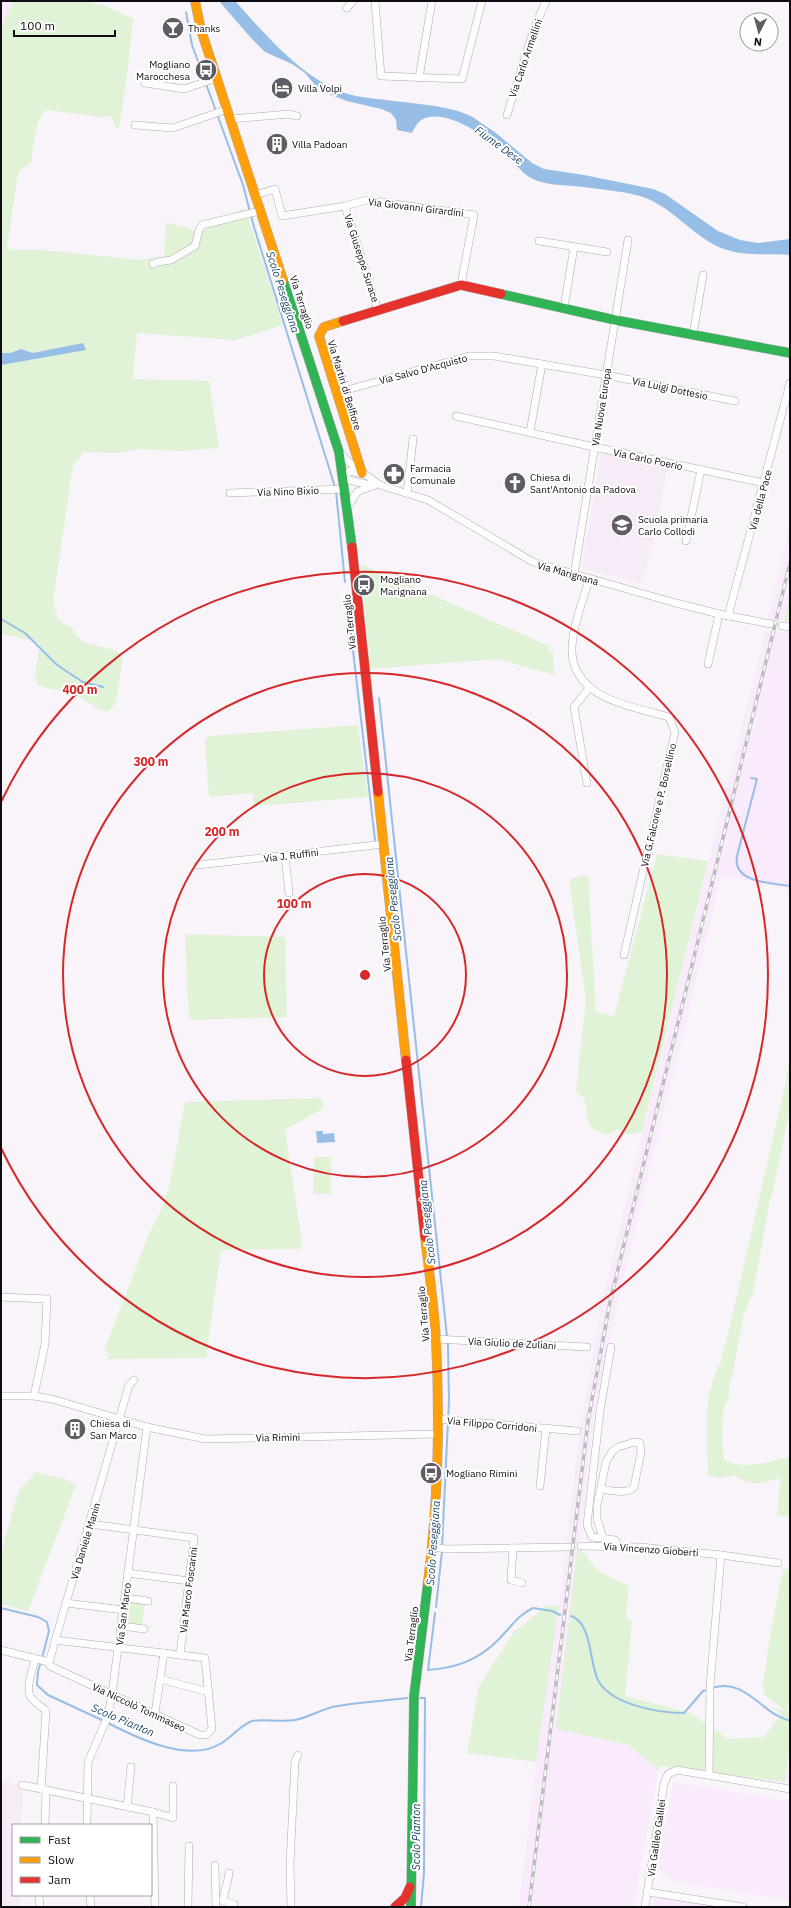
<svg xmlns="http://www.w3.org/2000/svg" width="791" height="1908" viewBox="0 0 791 1908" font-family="'IBM Plex Sans',sans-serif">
  <rect width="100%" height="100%" fill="#f8f4f9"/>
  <g fill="#f9ebfc">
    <polygon points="1,1 13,1 1,30"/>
    <polygon points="790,527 790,595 784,621 767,619"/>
    <polygon points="765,631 790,633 790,890 722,875 623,1279 596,1402 556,1729 629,1745 658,1770 634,1907 519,1907 536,1762 559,1605 581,1422 600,1309"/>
    <polygon points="790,1745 790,1783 785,1782"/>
    <polygon points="673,1782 790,1801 790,1901 672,1881 658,1869"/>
    <polygon points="653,1899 672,1899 725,1907 652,1907"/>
  </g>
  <g fill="#f6ebf7">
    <polygon points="604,452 668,465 655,533 642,584 583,569 582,566 601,454"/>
    <polygon points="1,1779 23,1787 21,1825 13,1825 13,1895 19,1895 20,1907 1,1907"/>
  </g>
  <g fill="#e0f3d6">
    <path d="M13 1H85L106 6 133 19 128 68 119 129 114 126 112 116 102 117 47 110C35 117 33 149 31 163L21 169 18 173 7 247 11 250H42L143 260 154 257H164L166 222 201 232 245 208 283 325 236 340 137 333 133 379 209 381 219 448 182 451 140 449 117 453 84 452 73 465 53 602C56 612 58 624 70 626 74 630 76 636 80 639 91 649 114 644 123 658L116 702 109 711C97 713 92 703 82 698 69 690 52 691 38 685L35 675 40 644C35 640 10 636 1 633V365L83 343 31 353 21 349 10 353H1V30Z"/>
    <polygon points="361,564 549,646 548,650 553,652 554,675 497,659 370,669"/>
    <polygon points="790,595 790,621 784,621"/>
    <polygon points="358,725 368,797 253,806 253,793 209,797 205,741 208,736"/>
    <path d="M657 854 708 861 642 1132 627 1134 617 1129 608 1135C581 1127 590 1121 584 1098L576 1092 586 1000 569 879 588 875 596 1012 614 1016Z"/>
    <polygon points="185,934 285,937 287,1017 189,1020"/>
    <path d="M790 1056V1109L773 1191 770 1200 753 1293 743 1317 733 1373 729 1384V1396L723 1412 722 1443 724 1460C744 1471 769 1461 790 1457L789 1517 777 1515 781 1478C760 1483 753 1488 734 1475L723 1478 708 1476 707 1415 709 1393 718 1366 720 1365 730 1326 786 1081Z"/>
    <polygon points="321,1098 324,1108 285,1130 301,1236 301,1249 221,1250 206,1358 107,1359 110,1352 104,1351 149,1234 162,1208 169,1187 185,1102"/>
    <polygon points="314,1157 331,1157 331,1194 313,1194"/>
    <polygon points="35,1472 68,1480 76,1485 28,1611 1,1604 1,1555 15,1502 20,1489 33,1476"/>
    <polygon points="578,1545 598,1571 629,1586 626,1618 632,1622 625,1696 690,1713 728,1739 764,1737 781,1714 772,1707 786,1712 764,1694 763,1686 769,1641 783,1569 790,1569 790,1696 787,1712 790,1713 790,1745 785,1782 659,1766 658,1770 629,1745 556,1729"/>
    <polygon points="127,1601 145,1603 142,1627 125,1624"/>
    <polygon points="559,1605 536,1762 467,1753 479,1686 514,1632 546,1606"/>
  </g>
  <g fill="#96bee6">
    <path d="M219 1H235C267 36 308 86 356 96 389 102 425 102 458 111L471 116 496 133 532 163 544 169 584 175 653 189 665 194 718 231 740 240 758 243 790 239V255C767 253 744 257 721 248 691 235 672 206 640 196 622 191 592 188 574 186 562 185 549 185 538 181 527 178 520 169 512 161 491 142 469 122 441 117 426 115 418 119 412 133L397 130 396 120 391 113 381 109 347 101 324 92 315 85 305 73 292 64 265 52 251 38Z"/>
    <polygon points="83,343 86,350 1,365 1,353 10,353 21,349 32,353"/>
    <polygon points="316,1131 323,1131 323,1134 334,1133 335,1142 317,1143"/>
  </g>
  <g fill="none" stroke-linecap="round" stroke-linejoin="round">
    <g stroke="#96bee6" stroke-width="2">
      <polyline points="186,12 192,45 205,80"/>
      <polyline points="206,84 243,185 254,227 335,487"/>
      <polyline points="336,491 345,582"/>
      <polyline points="1,619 25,633 56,664 69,673 83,682 103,687"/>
      <polyline points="351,633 375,840"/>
      <polyline points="379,698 448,1346 449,1400 442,1547"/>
      <path d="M751 778 757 779 737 856C732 883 772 883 790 886"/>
      <polyline points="436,1607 442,1551"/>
      <polyline points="1,1608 38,1617 47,1622 49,1631 42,1658"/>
      <path d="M435 1613 428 1670C456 1668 479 1660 499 1639 510 1628 518 1615 533 1608L552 1611 560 1615"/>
      <path d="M571 1616C593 1623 589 1666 599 1682 613 1705 659 1713 684 1713L703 1691 708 1690"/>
      <polyline points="41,1662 38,1671 37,1685 48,1695 104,1721"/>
      <path d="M712 1688C737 1680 752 1698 770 1711 776 1716 783 1718 790 1721"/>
      <polyline points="420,1698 425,1698 424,1873 421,1907"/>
      <path d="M108 1723C137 1738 188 1763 220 1744 232 1737 239 1726 252 1721 259 1719 284 1722 295 1720 310 1717 323 1708 338 1706 361 1702 384 1701 407 1698"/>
    </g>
    <polyline stroke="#d5d1d6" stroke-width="7" stroke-dasharray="7 3.5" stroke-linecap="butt" points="568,1547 581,1546"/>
    <g stroke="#afaab1" stroke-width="8">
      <g id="street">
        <polyline points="375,1 381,76 462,79 482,1"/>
        <polyline points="347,8 353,1"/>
        <polyline points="419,78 432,1"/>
        <polyline points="145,83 184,89 217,78"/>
        <polyline points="507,115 534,29 546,1"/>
        <polyline points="231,119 289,114 297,116"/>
        <polyline points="135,125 173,128 228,109"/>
        <polyline points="255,195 275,189 282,216 345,206 367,200 474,215 461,285"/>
        <polyline points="345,206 378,311"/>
        <polyline points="539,241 607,252"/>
        <polyline points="153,264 157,262 171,260 195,246 199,230 202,225 260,211"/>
        <polyline points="564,308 574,247"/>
        <polyline points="693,335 703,275"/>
        <polyline points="336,393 469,356 494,356 606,375 735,401"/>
        <polyline points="456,416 594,447 764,483"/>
        <polyline points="530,432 542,364"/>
        <polyline points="339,452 351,464 380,485 428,500 533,562 672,602 719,614 771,624"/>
        <polyline points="359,473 350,471 344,476 349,480 374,486"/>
        <polyline points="230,493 345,489"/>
        <polyline points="407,493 413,439"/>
        <polyline points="348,507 357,492 372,486"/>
        <polyline points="686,541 701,470"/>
        <polyline points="574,575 628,240"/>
        <path d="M589 579C583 601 573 625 572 647 570 699 632 706 669 717L675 732 624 955"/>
        <polyline points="728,616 790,383"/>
        <polyline points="782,626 790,627"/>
        <polyline points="708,664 719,614"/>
        <polyline points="587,783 574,707 590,687"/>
        <polyline points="285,856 289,893"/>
        <polyline points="198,865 384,844"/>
        <polyline points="1,1297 47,1299 45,1344 34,1396"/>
        <polyline points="436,1339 587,1347"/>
        <polyline points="611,1347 600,1411 587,1525 592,1537 615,1540 619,1546"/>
        <polyline points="1,1396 34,1396 52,1399 147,1427 205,1439 438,1434"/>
        <polyline points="438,1419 577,1431"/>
        <polyline points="540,1486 546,1428"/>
        <path d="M601 1489C610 1490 626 1495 634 1487L641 1452 640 1443 634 1442 618 1447 612 1452 606 1462 597 1506V1519L603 1538"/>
        <polyline points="90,1524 194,1538 180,1655"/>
        <polyline points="581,1546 640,1547 721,1555 710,1686 709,1775"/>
        <polyline points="432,1547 447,1549 568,1547"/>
        <polyline points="513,1548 511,1580 522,1583"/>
        <polyline points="721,1555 778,1563"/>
        <polyline points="128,1573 189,1581"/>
        <polyline points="125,1598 148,1601"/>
        <polyline points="66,1603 124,1610"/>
        <polyline points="122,1626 144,1629"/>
        <polyline points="1,1650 49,1662 50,1666 200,1735 206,1735 212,1729 205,1658 55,1640"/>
        <path d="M35 1659C33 1669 24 1690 32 1699 36 1704 42 1706 46 1711L41 1789"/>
        <polyline points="49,1662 129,1385 134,1380"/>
        <polyline points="160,1679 209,1692"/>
        <polyline points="155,1713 164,1653"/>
        <polyline points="22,1785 153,1812 155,1907"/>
        <polyline points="127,1807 131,1767"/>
        <polyline points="153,1812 173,1818 173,1786"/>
        <polyline points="45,1825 46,1790"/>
        <polyline points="87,1825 88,1762 108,1716 112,1694 147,1427"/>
        <polyline points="215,1865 216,1907"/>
        <path d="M229 1873C228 1883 224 1891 223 1901L234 1904V1907"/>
        <polyline points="648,1892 743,1907"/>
        <polyline points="39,1895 40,1907"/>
        <polyline points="90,1895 91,1907"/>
        <polyline points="188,1907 189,1846"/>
        <polyline points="291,1907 290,1864 295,1761 298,1755"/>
        <polyline points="645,1907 664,1784 668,1774 677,1770 790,1789"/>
      </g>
    </g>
    <g stroke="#afaab1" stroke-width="10">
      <g id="fast">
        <polyline points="283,280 339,452 352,547"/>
        <polyline points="501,294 615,320 790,353"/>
        <polyline points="411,1907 414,1696 428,1582"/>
      </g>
    </g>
    <g stroke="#afaab1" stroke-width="10">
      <g id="slow">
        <polyline points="195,1 201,30 283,280"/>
        <polyline points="343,321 324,327 319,336 362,473"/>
        <polyline points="378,792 406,1060"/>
        <path d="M425 1237C429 1271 434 1306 436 1340 440 1420 438 1503 428 1582"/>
      </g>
    </g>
    <g stroke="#afaab1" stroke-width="10">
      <g id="jam">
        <polyline points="343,321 461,285 501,294"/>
        <polyline points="352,547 378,792"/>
        <polyline points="406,1060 425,1237"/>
        <polyline points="395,1907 405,1898 410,1887"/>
      </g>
    </g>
    <use href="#street" stroke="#fefdfe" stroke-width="7"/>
    <use href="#fast" stroke="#30b455" stroke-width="9"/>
    <use href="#slow" stroke="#ff9f0a" stroke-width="9"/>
    <use href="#jam" stroke="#e5322d" stroke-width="9"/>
    <g stroke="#bdbcbe" stroke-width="3.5">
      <polyline id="rail" points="529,1907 588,1421 610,1302 790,563"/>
    </g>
    <use href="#rail" stroke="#fff" stroke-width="2" stroke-dasharray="6" stroke-linecap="butt"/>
  </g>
  <g fill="none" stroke="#d62828" stroke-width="2">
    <circle cx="365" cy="975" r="101"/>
    <circle cx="365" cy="975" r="202"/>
    <circle cx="365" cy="975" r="302"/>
    <path d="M1 802A403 403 0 1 1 1 1148"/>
  </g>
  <defs>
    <g id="bar-disc" transform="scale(1.15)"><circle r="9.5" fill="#615c63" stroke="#fff"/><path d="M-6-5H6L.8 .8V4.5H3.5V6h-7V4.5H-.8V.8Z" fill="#fff"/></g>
    <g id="bus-disc" transform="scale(1.15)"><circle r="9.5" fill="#615c63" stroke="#fff"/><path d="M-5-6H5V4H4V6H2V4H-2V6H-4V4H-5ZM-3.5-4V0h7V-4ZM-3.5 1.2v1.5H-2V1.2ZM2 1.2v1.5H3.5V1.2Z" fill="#fff"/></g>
    <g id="hotel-disc" transform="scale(1.15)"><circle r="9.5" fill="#615c63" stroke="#fff"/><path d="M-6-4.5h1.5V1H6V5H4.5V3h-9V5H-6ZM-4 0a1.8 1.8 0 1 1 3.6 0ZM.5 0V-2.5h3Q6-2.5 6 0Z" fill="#fff"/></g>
    <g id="building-disc" transform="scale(1.15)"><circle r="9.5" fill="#615c63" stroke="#fff"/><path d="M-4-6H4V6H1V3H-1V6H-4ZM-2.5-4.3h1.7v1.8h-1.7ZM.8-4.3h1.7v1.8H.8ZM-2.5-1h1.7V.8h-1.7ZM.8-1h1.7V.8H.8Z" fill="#fff"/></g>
    <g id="pharmacy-disc" transform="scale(1.15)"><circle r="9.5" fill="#615c63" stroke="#fff"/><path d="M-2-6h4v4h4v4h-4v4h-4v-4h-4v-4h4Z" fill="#fff"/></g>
    <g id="church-disc" transform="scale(1.15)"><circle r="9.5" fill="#615c63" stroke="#fff"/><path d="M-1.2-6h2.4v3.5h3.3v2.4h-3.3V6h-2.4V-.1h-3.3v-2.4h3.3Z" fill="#fff"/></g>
    <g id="school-disc" transform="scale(1.15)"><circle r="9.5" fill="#615c63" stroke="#fff"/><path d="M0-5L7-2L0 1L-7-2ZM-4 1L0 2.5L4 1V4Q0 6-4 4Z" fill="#fff"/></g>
  </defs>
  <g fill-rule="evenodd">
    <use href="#bar-disc" x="173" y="28"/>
    <use href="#bus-disc" x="206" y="70"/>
    <use href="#hotel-disc" x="282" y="88"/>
    <use href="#building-disc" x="277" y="144"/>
    <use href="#pharmacy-disc" x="394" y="474"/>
    <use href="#church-disc" x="515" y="483"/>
    <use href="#school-disc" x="622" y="525"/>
    <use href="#bus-disc" x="364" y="585"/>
    <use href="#building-disc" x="75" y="1429"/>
    <use href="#bus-disc" x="431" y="1473"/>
  </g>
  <g text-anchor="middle" stroke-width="4" stroke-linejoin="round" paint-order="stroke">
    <g font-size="10" fill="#100a12" stroke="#fff" text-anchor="start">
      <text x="188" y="32">Thanks</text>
      <text x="190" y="68" text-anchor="end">Mogliano<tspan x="190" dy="12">Marocchesa</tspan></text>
      <text x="298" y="92">Villa Volpi</text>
      <text x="292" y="148">Villa Padoan</text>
      <text x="410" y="472">Farmacia<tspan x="410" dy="12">Comunale</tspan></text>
      <text x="530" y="481">Chiesa di<tspan x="530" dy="12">Sant'Antonio da Padova</tspan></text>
      <text x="638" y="523">Scuola primaria<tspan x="638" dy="12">Carlo Collodi</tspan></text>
      <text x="380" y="583">Mogliano<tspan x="380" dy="12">Marignana</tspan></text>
      <text x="90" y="1427">Chiesa di<tspan x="90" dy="12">San Marco</tspan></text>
      <text x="446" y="1477">Mogliano Rimini</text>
    </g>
    <g font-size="10" fill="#100a12" stroke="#fff">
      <text transform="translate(525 58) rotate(-71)" y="4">Via Carlo Armellini</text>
      <text transform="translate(416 207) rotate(7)" y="4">Via Giovanni Girardini</text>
      <text transform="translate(362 258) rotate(72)" y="4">Via Giuseppe Surace</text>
      <text transform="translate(302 302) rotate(72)" y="4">Via Terraglio</text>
      <text transform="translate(423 369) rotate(-15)" y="4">Via Salvo D'Acquisto</text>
      <text transform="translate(345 385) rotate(73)" y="4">Via Martiri di Belfiore</text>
      <text transform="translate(670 388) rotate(12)" y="4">Via Luigi Dottesio</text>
      <text transform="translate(601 407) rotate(-81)" y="4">Via Nuova Europa</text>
      <text transform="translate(648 459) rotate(12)" y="4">Via Carlo Poerio</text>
      <text transform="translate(288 491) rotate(-2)" y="4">Via Nino Bixio</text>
      <text transform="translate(760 500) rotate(-75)" y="4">Via della Pace</text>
      <text transform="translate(568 573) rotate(16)" y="4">Via Marignana</text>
      <text transform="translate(349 622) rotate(-96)" y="4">Via Terraglio</text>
      <text transform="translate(658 805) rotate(-77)" y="4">Via G.Falcone e P. Borsellino</text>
      <text transform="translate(291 855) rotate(-7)" y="4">Via J. Ruffini</text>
      <text transform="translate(384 944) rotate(-96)" y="4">Via Terraglio</text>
      <text transform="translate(423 1314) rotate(-95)" y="4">Via Terraglio</text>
      <text transform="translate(512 1343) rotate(3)" y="4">Via Giulio de Zuliani</text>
      <text transform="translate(492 1424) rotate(5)" y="4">Via Filippo Corridoni</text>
      <text transform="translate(278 1437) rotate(-1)" y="4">Via Rimini</text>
      <text transform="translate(85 1541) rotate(-73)" y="4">Via Daniele Manin</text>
      <text transform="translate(651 1549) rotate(4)" y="4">Via Vincenzo Gioberti</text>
      <text transform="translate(188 1590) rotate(-83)" y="4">Via Marco Foscarini</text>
      <text transform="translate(123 1614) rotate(-83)" y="4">Via San Marco</text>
      <text transform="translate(411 1634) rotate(-83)" y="4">Via Terraglio</text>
      <text transform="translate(139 1707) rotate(25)" y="4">Via Niccolò Tommaseo</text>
      <text transform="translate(656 1838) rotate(-82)" y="4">Via Galileo Galilei</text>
    </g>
    <g font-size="11" font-style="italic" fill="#1b456b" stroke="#fff">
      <text transform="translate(499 145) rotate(36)" y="4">Fiume Dese</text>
      <text transform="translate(283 292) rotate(72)" y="4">Scolo Peseggiana</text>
      <text transform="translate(393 899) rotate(-96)" y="4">Scolo Peseggiana</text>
      <text transform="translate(427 1222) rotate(-96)" y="4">Scolo Peseggiana</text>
      <text transform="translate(433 1543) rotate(-86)" y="4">Scolo Peseggiana</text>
      <text transform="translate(123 1720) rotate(23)" y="4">Scolo Pianton</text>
      <text transform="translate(416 1837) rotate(-90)" y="4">Scolo Pianton</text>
    </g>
  </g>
  <circle cx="365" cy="975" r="6" fill="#d62828" stroke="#fff" stroke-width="2"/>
  <g font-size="12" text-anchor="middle" font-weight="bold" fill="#d62828" stroke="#fff" stroke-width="4" stroke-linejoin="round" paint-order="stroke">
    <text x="80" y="694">400 m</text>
    <text x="151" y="766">300 m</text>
    <text x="222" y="836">200 m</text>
    <text x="294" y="908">100 m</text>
  </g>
  <rect width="791" height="1908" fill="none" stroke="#100a12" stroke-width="4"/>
  <rect x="12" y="1824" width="140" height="72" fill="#ffffff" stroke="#9f9da0"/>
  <rect x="20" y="1837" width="20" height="6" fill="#30b455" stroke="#9f9da0"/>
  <text x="48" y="1844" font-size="12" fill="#100a12">Fast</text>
  <rect x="20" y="1857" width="20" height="6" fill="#ff9f0a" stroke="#9f9da0"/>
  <text x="48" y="1864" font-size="12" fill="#100a12">Slow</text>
  <rect x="20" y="1877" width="20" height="6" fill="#e5322d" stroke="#9f9da0"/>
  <text x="48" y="1884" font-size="12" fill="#100a12">Jam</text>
  <g transform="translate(759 32) rotate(186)"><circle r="19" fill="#ffffff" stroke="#9f9da0"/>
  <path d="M0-3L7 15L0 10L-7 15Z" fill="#615c63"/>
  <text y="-6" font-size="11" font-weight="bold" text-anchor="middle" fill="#100a12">N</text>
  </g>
  <path d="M14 30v6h101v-6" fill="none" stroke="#100a12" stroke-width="2"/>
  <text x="20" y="30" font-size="12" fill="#100a12" stroke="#ffffff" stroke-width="3" paint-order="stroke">100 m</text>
</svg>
